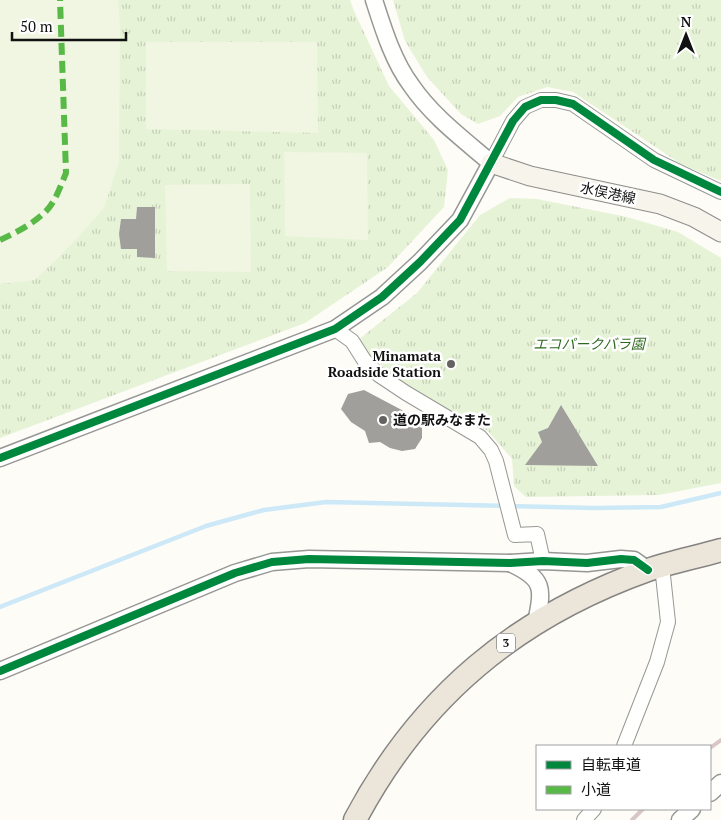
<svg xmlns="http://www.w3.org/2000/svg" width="721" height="820" viewBox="0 0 721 820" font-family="'PT Serif','Noto Sans JP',serif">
  <defs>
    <pattern id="park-tufts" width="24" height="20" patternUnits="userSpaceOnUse" patternTransform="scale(1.25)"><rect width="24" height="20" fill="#e7f3d7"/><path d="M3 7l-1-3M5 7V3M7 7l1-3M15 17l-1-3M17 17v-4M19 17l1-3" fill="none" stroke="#c5cfb8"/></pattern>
  </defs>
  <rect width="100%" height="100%" fill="#fdfcf7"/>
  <g fill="url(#park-tufts)">
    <polygon points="0,0 350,0 354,11 389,86 434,140 448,170 444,207 388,267 305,323 0,438"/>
    <polygon points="393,0 721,0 721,181 681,164 573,92 547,87 518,97 500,116 478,124 461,114 427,77 405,41"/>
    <polygon points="510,198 537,199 627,217 678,232 721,258 721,483 659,495 526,497 514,486 512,459 488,431 452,412 379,367 358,340 417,293 480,215"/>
  </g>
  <g fill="#f0f6e1">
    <polygon points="0,0 118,0 120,26 119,162 104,208 73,243 35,280 0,284"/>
    <polygon points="146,42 317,42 318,133 146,129"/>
    <polygon points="284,152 367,153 368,240 285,236"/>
    <polygon points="250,184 251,272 167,271 165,185"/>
  </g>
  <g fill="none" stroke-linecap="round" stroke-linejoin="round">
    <polyline stroke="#cde8f7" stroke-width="4.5" points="0,607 206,526 264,510 326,502 594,508 661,507 721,493"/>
  </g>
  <g fill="#a19f9c">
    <polygon points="137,207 155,207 155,258 137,257 137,249 121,249 119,234 121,219 136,219"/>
    <polygon points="364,390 415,417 422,428 422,438 415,449 402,451 390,448 380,442 369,443 365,431 351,422 341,409 348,394"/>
    <polygon points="561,405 598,466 525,465 542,442 538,432 548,428"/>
  </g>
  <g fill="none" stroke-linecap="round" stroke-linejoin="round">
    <g stroke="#979795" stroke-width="16">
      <g id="minor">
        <polyline points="491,163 513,121 525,107 541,100 556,100 573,104 654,160 721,192"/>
        <polyline points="335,329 352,341 364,360 379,375 406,393 480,437 491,450 496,461 515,535 537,534 543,561"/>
        <polyline points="624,746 657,662 668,622 662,566"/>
        <polyline points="584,820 594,809"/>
      </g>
    </g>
    <g stroke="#979795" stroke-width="19">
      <g id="tertiary">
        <path d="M0 458 335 329 382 297 420 262 460 220 491 163C463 139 432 116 411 85 393 61 383 28 374 0"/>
        <path d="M510 563C545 579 543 588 536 623"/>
        <polyline points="0,671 235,573 272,562 309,559 510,563 543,561 587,563 621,559 634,560 648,570"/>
        <polyline points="710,793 721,783"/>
        <polyline points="680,820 692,809"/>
      </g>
    </g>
    <g stroke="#8e8d8b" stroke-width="21">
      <polyline id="secondary" points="491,163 530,176 660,204 694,217 721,232"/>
    </g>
    <g stroke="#858482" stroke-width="25">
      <path id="trunk" d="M355 820C420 697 516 617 648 570 672 562 697 557 721 550"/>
    </g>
    <use href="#minor" stroke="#fffffe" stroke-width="14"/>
    <use href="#tertiary" stroke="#fffffe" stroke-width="16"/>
    <use href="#secondary" stroke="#f6f4eb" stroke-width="19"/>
    <use href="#trunk" stroke="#ece5da" stroke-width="22"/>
    <g stroke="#d9c6c7" stroke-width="4">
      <polyline points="710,748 721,740"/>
      <polyline points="632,820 643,809"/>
    </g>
    <path stroke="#58b947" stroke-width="6" stroke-dasharray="12 6" stroke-linecap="butt" d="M0 240C15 233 31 225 43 214 55 204 60 187 66 173L60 0"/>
    <g stroke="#fff" stroke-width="11">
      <g id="cycleway">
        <polyline points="0,458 335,329 382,297 420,262 460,220 513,121 525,107 541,100 556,100 573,104 654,160 721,192"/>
        <polyline points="0,671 235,573 272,562 309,559 510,563 543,561 587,563 621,559 634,560 648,570"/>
      </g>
    </g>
    <use href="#cycleway" stroke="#00873e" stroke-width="8"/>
  </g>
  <g fill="#646362" stroke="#fff" stroke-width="2">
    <circle cx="451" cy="364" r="5"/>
    <circle cx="383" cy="420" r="5"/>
  </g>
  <g text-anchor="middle" stroke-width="5" stroke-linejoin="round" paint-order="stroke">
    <rect fill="#fff" stroke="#585858" stroke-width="1" x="497" y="633.5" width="18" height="19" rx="4"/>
    <g font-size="12" font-weight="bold" fill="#111">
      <text x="506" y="647">3</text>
    </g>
    <g font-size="14" fill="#111" stroke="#fff">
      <text transform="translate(608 193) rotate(12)" y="5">水俣港線</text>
    </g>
    <g font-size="14" font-style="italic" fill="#2f6b1f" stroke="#fff">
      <text x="589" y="349">エコパークバラ園</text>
    </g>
    <g font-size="14" font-weight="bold" fill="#111" stroke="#fff" text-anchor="end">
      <text x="441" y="361">Minamata<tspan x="441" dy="16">Roadside Station</tspan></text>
      <text x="393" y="425" text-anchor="start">道の駅みなまた</text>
    </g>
  </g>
  <rect x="536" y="745" width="175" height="65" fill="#ffffff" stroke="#a0a0a0"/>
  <rect x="546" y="761" width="25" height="8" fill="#00873e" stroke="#a0a0a0"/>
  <text x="581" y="770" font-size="15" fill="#111111">自転車道</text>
  <rect x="546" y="786" width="25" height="8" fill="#58b947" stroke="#a0a0a0"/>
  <text x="581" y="795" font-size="15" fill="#111111">小道</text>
  <g transform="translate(686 35)" stroke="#ffffff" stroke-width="4" paint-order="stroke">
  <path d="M0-4L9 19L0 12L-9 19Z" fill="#111111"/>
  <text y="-8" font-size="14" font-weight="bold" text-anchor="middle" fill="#111111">N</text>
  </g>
  <path d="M12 32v8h114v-8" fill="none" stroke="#111111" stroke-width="2.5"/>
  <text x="20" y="32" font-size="15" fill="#111111" stroke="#ffffff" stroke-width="4" paint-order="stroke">50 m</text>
</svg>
